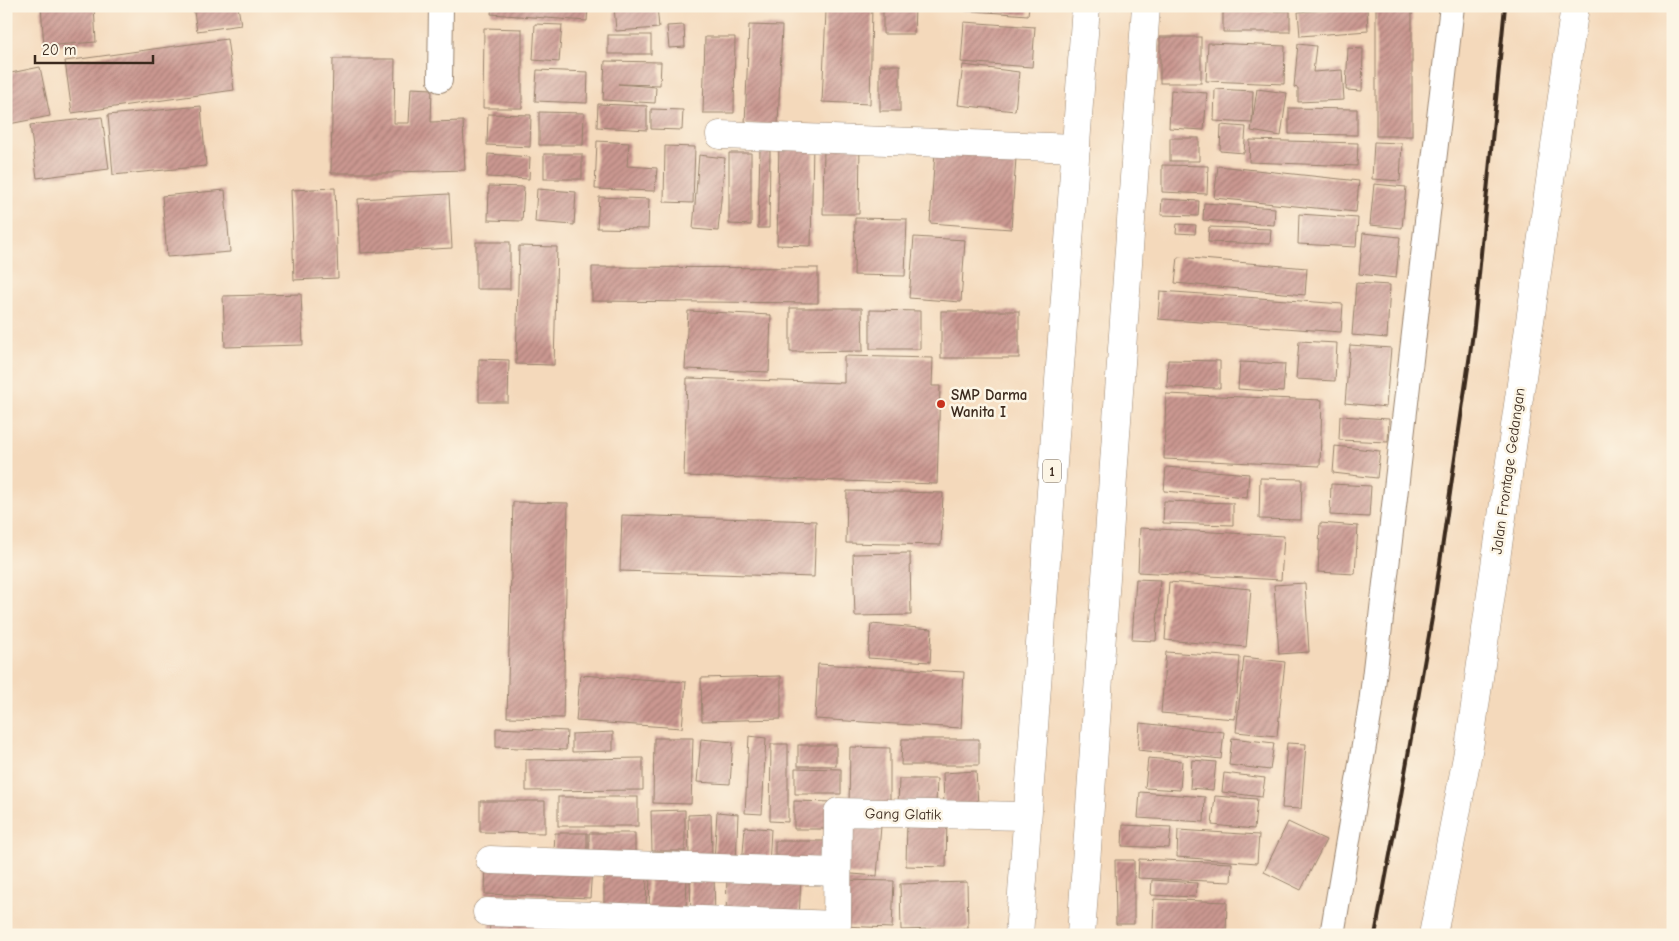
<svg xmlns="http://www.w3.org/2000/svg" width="1679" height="941" viewBox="0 0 1679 941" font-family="'Comic Neue',sans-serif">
  <defs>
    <pattern id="building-hatch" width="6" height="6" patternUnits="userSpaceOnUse" patternTransform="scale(1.25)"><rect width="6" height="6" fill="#cb9891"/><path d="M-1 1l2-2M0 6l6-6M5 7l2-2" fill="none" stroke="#a67c76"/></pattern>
  </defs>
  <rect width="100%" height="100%" fill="#fcf5e5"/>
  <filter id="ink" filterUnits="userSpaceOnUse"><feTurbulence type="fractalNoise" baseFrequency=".02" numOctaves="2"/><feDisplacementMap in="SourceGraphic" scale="10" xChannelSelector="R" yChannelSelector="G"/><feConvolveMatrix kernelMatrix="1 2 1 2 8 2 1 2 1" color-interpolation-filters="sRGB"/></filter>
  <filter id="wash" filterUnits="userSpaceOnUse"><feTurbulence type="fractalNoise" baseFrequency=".0096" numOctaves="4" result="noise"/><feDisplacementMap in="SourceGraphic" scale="20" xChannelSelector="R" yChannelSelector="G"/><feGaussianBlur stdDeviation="1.12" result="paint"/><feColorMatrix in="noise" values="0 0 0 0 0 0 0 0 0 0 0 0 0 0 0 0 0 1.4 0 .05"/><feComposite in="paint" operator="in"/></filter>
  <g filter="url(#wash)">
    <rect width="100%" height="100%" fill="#f4d9bb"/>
    <g id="blocks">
      <g fill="url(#building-hatch)">
        <polygon points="41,6 94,6 96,42 44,46"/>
        <polygon points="193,6 238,6 241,25 197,31"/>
        <polygon points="492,6 588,6 587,21 491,14"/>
        <polygon points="614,6 657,6 659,28 616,31"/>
        <polygon points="846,6 872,6 870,104 822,102 826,11 846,12"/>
        <polygon points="960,6 1029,6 1028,15 959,10"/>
        <rect x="1376" y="6" width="36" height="130"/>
        <polygon points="883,7 915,7 914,34 883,34"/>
        <polygon points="1367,7 1368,31 1300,36 1298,12"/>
        <polygon points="1290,11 1290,32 1223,32 1223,12"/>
        <polygon points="964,22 1035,27 1032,67 961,62"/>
        <polygon points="535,24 562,25 559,62 533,60"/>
        <polygon points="684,25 685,47 669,48 667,26"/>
        <polygon points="749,25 782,26 778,125 745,124"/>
        <polygon points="484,28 522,29 522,108 483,108"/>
        <rect x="608" y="35" width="43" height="19"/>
        <polygon points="705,37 735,37 734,113 703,113"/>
        <rect x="1160" y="37" width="41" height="46"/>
        <polygon points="227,39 234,90 72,113 65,61"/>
        <polygon points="1208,43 1285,46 1284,84 1206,81"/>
        <polygon points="1298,44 1316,46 1313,72 1342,70 1344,100 1298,102 1298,88 1294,87"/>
        <polygon points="1348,48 1363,49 1362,91 1346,90"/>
        <polygon points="333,59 395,59 394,123 409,123 411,88 432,89 431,122 463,121 465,170 393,172 393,173 331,173"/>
        <polygon points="605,61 661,62 660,85 618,84 656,87 655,103 603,100"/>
        <rect x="880" y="65" width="20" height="46"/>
        <polygon points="963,65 1019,72 1015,111 958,105"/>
        <polygon points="40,67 50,116 9,124 6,111 6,74"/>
        <polygon points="537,70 588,72 587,103 535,101"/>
        <polygon points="1215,89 1253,91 1252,123 1214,121"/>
        <polygon points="1257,89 1287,93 1281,136 1251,131"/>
        <polygon points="1171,90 1207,93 1204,130 1169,128"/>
        <polygon points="598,104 647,106 647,130 597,127"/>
        <polygon points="201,106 206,166 113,175 108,115"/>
        <polygon points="1289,108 1357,109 1357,135 1289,134"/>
        <polygon points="651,109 683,110 682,130 651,129"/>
        <polygon points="539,112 584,113 583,145 539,145"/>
        <polygon points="488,114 531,115 530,147 487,145"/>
        <polygon points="102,117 109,169 37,178 30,125"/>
        <polygon points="1221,125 1246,127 1244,153 1220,151"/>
        <rect x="1170" y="138" width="29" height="23"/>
        <polygon points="1250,140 1358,143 1357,166 1249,162"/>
        <polygon points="597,141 629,143 627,166 657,168 655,191 595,189"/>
        <polygon points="779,142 813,143 811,246 777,245"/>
        <polygon points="1374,142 1402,143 1400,181 1372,179"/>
        <polygon points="824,144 860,144 859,214 823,214"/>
        <polygon points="665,146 695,147 693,203 664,202"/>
        <polygon points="760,150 770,151 769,228 758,228"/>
        <polygon points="935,152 1016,158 1011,229 930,223"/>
        <polygon points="729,153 751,153 751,225 729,224"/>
        <polygon points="488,154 530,157 529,179 487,177"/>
        <rect x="544" y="154" width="38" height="25"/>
        <polygon points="699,155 725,158 718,231 693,229"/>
        <polygon points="1162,165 1208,166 1207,194 1162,192"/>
        <polygon points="1218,166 1359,181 1356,212 1214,198"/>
        <polygon points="1374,184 1406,187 1402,228 1370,225"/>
        <polygon points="489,186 524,187 522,221 488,220"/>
        <polygon points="335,188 338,278 294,280 291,190"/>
        <polygon points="537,189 576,192 574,225 535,222"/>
        <polygon points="225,190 230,252 167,257 162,196"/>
        <polygon points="449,194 452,248 361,253 358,199"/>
        <polygon points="599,197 649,199 648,229 597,228"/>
        <polygon points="1162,199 1199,201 1198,216 1161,215"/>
        <polygon points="1204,203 1275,208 1274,225 1203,220"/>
        <polygon points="1299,214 1358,218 1356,247 1298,244"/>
        <polygon points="855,218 907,219 905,276 854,275"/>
        <polygon points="1177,224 1196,225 1195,234 1176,233"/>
        <polygon points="1209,227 1271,229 1270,244 1208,242"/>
        <polygon points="1363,233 1400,237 1396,278 1359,274"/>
        <polygon points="914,237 965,240 961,302 909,298"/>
        <rect x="476" y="242" width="34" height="47"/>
        <polygon points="519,246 557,247 554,365 516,364"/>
        <polygon points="1178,257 1307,268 1305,295 1175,283"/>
        <polygon points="592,267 818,268 818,303 592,301"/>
        <polygon points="1356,283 1390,285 1387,338 1352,335"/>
        <polygon points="1160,291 1343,304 1341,332 1158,319"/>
        <polygon points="301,294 303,345 225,347 223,296"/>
        <polygon points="790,308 862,308 863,351 790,352"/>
        <polygon points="870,310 920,311 920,349 870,349"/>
        <polygon points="688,311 771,315 769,372 685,369"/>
        <rect x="941" y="311" width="78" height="47"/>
        <polygon points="1299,341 1337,343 1335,381 1296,379"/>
        <polygon points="1350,345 1391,348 1386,407 1345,403"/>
        <polygon points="844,356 933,358 932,386 940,386 937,484 684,476 687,378 844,383"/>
        <polygon points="479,359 509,360 508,402 479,402"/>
        <polygon points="1168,360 1220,361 1220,388 1167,387"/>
        <polygon points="1240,362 1285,364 1283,392 1238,389"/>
        <polygon points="1166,394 1322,400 1320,466 1164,459"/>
        <polygon points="1340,416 1389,419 1388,442 1339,440"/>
        <polygon points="1335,446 1380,451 1377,478 1333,473"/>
        <polygon points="1166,467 1249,474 1247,498 1164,491"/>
        <polygon points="1260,478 1302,479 1301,520 1259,519"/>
        <polygon points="1331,484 1371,486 1369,517 1330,515"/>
        <polygon points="847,491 943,493 941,545 846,543"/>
        <polygon points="1164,501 1233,503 1233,525 1163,523"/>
        <polygon points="513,502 568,503 563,718 507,717"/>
        <polygon points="622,515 816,521 814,577 620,571"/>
        <polygon points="1320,523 1358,526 1355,574 1318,572"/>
        <polygon points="1140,528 1284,536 1281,580 1138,572"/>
        <polygon points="910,553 911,615 855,616 853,554"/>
        <polygon points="1136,579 1160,580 1156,641 1132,640"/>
        <polygon points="1169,582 1251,589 1246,647 1165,640"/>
        <polygon points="1305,583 1309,652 1279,654 1274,585"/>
        <polygon points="871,624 932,629 930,662 868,658"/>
        <polygon points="1166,652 1240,657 1235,719 1161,713"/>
        <polygon points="1244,657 1285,662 1277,736 1236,732"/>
        <polygon points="818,664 964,672 961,728 815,719"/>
        <polygon points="580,675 686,682 682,728 576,721"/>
        <polygon points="781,676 781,719 702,721 701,678"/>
        <polygon points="1140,723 1224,732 1221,759 1138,750"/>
        <polygon points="496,728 567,731 566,750 496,747"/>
        <polygon points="613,732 613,751 572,752 572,734"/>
        <polygon points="749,736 766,738 762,814 745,813"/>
        <polygon points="654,738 693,738 691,804 653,803"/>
        <polygon points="1232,738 1274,743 1270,770 1229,765"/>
        <polygon points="701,739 733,742 730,784 697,782"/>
        <polygon points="902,739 979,739 979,765 901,765"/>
        <polygon points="1287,743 1306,744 1301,809 1282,808"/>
        <polygon points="771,744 788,744 788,822 770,821"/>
        <rect x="798" y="745" width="38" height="21"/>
        <polygon points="850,747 890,748 890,809 849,808"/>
        <polygon points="643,758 643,790 526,791 526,760"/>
        <polygon points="1148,758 1182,761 1180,790 1145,788"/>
        <polygon points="1192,760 1216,762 1213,790 1190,788"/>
        <polygon points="795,768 841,769 841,794 795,794"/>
        <polygon points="976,771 978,805 944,807 943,773"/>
        <polygon points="1224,773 1265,778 1262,797 1222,792"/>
        <polygon points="899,779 937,779 936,805 898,805"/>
        <polygon points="1140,792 1205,797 1204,822 1138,818"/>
        <polygon points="1215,796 1257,799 1254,829 1212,825"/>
        <rect x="558" y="797" width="80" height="29"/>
        <polygon points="480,801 545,801 545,833 480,832"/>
        <polygon points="794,801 833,802 833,829 794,829"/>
        <polygon points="685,810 685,851 652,851 651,811"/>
        <polygon points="717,812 738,814 736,863 714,862"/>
        <polygon points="711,814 712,855 689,855 688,815"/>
        <polygon points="907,820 947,820 946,867 906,866"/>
        <polygon points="1288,822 1326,840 1301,890 1264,872"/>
        <polygon points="844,824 881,826 877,876 840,873"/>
        <polygon points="1123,825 1171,827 1169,848 1122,846"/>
        <polygon points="745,827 771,829 769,867 742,866"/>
        <polygon points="1178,830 1259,835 1257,863 1177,857"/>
        <polygon points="555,833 587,833 587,853 554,852"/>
        <polygon points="589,833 635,833 635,859 589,860"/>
        <rect x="775" y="841" width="58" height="25"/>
        <polygon points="1139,859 1232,863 1231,882 1138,878"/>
        <polygon points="1115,860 1134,860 1134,924 1116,924"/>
        <polygon points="486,862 592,867 590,898 485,894"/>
        <polygon points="650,872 687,873 686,911 649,911"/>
        <polygon points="604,874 647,874 646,910 604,909"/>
        <polygon points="727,874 801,875 799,921 726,920"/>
        <polygon points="690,876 714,876 715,919 691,919"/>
        <polygon points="842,880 894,881 892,928 841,926"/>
        <polygon points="1152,880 1197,883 1195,897 1151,895"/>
        <polygon points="967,882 968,928 901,930 900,884"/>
        <polygon points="1154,899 1227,902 1226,934 1153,931"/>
        <polygon points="491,913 671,923 670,935 489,935"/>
      </g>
    </g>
  </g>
  <g filter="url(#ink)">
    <use href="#blocks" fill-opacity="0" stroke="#98826c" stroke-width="1"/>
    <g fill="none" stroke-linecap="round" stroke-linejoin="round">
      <g stroke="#98826c" stroke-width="26">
        <g id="lane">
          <polyline points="440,80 441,6"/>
          <polyline points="1332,935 1371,704 1452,6"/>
        </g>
      </g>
      <g stroke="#98826c" stroke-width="29">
        <g id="street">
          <polyline points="720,135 1076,148"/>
          <polyline points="490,860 837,872"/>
          <polyline points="487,912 837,925 838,812 1027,816"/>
        </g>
      </g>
      <g stroke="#98826c" stroke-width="29">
        <polyline id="secondary" points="1433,935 1470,741 1575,6"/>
      </g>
      <g stroke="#98826c" stroke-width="29">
        <g id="highway">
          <polyline points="1019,935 1086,6"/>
          <polyline points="1081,935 1146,6"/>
        </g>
      </g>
      <use href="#lane" stroke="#fff" stroke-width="24"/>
      <use href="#street" stroke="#fff" stroke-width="28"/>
      <use href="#secondary" stroke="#fff" stroke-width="28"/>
      <use href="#highway" stroke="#fff" stroke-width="28"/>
      <polyline stroke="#3b2a1e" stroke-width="4" points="1375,935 1400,801 1432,618 1474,326 1505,6"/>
    </g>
  </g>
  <circle fill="#c8321e" stroke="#fcf5e5" stroke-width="2" cx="941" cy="404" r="5"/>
  <g text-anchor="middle" stroke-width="5" stroke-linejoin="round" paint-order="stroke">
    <rect fill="#fcf5e5" stroke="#75675a" stroke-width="1" x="1043" y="459.5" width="18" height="23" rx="4"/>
    <g font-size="14" font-weight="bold" fill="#3b2a1e">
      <text x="1052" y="476">1</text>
    </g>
    <g font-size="15" font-weight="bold" fill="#3b2a1e" stroke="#fcf5e5" text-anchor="start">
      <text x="951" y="400">SMP Darma<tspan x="951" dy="17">Wanita I</tspan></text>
    </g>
    <g font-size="15" fill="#3b2a1e" stroke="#fcf5e5">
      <text transform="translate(1508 471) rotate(-82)" y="5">Jalan Frontage Gedangan</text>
      <text transform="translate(903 814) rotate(1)" y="5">Gang Glatik</text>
    </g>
  </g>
  <rect width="1679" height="941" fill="none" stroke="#fcf5e5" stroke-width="25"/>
  <path d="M35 55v8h118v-8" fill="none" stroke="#3b2a1e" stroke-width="2.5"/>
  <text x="42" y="55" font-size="15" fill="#3b2a1e" stroke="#fcf5e5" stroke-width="4" paint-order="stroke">20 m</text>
</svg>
